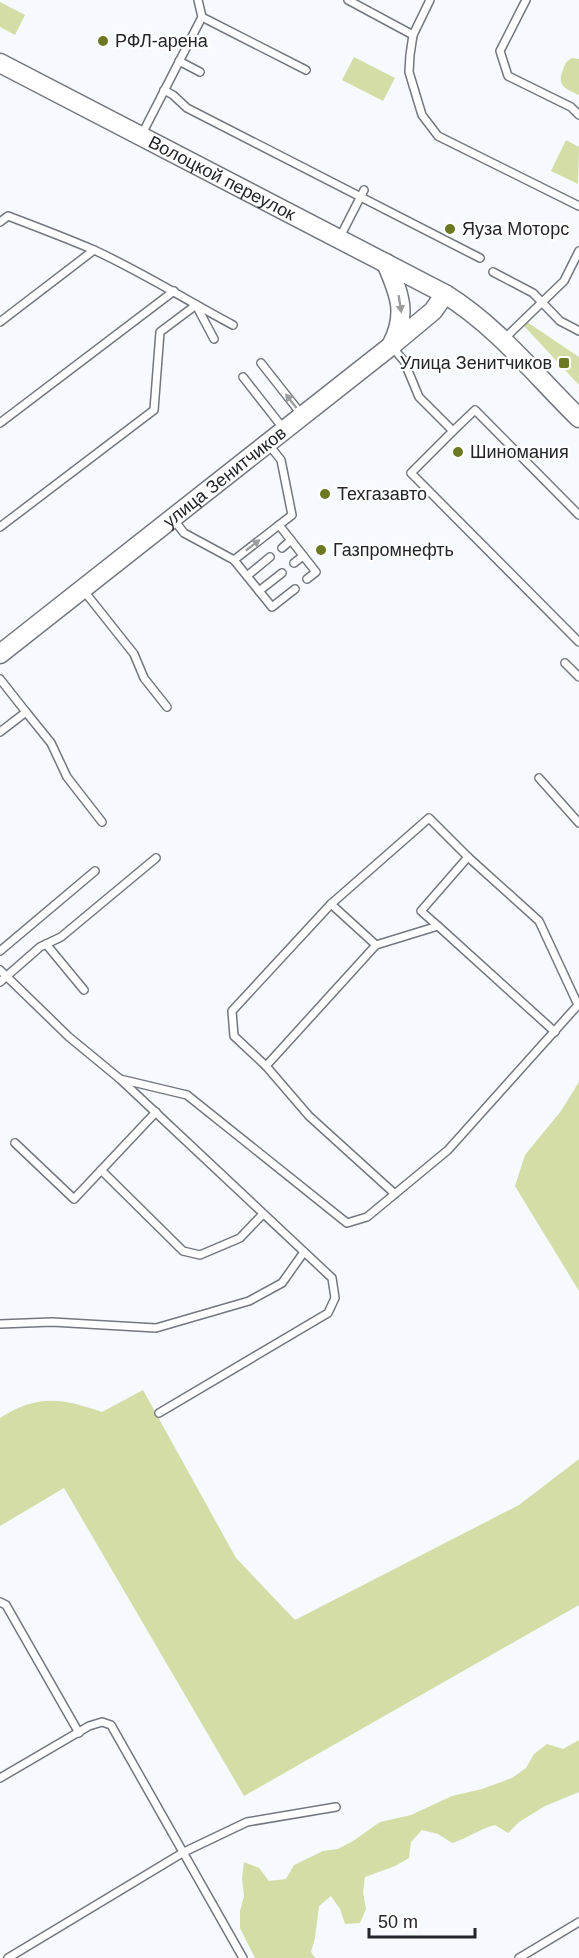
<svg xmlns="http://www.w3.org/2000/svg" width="579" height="1958" viewBox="0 0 579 1958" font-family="Helvetica,sans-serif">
  <rect width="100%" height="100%" fill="#f6f9fe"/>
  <g fill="#d3dda5">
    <polygon points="0,2 25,15 15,35 0,27"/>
    <polygon points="354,57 395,78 383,101 342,80"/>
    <path d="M572 58 579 59V95C566 89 556 86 563 70 565 64 566 61 572 58Z"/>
    <polygon points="566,140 579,147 578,184 551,171"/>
    <polygon points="527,322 579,357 579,385 524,326"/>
    <polygon points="579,1082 579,1291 515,1186 525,1155 561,1111"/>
    <path d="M143 1390 236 1558 295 1620 519 1505 579 1459V1605L244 1796 64 1488 0 1526V1418C37 1394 62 1398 102 1412Z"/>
    <path d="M579 1740V1792L545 1806 519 1822 508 1833 495 1825C479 1829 468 1838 452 1843L438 1834 422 1830 411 1842 409 1858 395 1866 365 1877 363 1893 366 1909 360 1923 345 1924 340 1909 331 1896 319 1906 315 1938 311 1952 315 1958H255L240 1928V1911L244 1896 242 1878 244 1862 259 1868 269 1881 286 1879 294 1865 323 1851 338 1849 353 1841 380 1822 411 1815 452 1796 482 1789 512 1778 526 1768 534 1754 547 1744 563 1749Z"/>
  </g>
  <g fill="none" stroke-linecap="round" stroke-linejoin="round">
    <g stroke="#73777e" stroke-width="10">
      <g id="lane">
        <polyline points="348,0 413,35"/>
        <polyline points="430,0 413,35 410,55 409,72 422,115 438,136 579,206"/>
        <polyline points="526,0 500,51 508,76 571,107 579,115"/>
        <polyline points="202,17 306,70"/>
        <polyline points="179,61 200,72"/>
        <polyline points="164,90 173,95 187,108 480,258"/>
        <polyline points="141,136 202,17 198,0"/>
        <path d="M0 222 8 216C37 227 66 238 94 250 142 272 186 300 233 325"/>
        <polyline points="340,237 364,190"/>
        <polyline points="493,272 533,293 560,321 579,331"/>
        <polyline points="196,305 214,339"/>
        <polyline points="0,322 94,250"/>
        <polyline points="503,340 564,281 579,251"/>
        <polyline points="393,348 404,361 419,397 453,431 411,473 579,642"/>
        <polyline points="261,363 302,415"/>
        <polyline points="243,377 283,428"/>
        <polyline points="0,423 174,291"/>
        <polyline points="453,431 475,410 579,515"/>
        <polyline points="174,520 184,533 234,560 292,515 281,460 269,445"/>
        <polyline points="279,525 316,572 307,579"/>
        <polyline points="0,527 154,410 160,332 196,305"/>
        <polyline points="282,548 291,540"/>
        <polyline points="234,560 272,607 295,589"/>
        <polyline points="294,563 303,556"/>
        <polyline points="247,576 270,557"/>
        <polyline points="84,591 134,654 144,678 167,707"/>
        <polyline points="259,591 282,573"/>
        <polyline points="565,663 579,677"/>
        <polyline points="0,679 26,712 0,732"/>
        <polyline points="26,712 51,743 67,777 102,822"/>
        <polyline points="539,778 579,823"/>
        <polyline points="331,904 376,945"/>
        <polyline points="438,926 421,911 468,857"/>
        <polyline points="46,944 84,990"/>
        <polyline points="0,951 95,871"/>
        <polyline points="0,970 69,1037 120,1079 332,1278 335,1298 328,1313 159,1413"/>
        <polyline points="0,982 40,947 61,937 156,858"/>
        <polyline points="120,1079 187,1095 347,1223 367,1217 448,1150 578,1005 539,921 468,857 429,818 331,904 232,1011 234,1036 266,1066"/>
        <polyline points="15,1143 74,1199 156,1112"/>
        <polyline points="101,1170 183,1251 200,1255 240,1238 263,1214"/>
        <polyline points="395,1194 309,1116 266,1066 376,945 438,926 555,1032"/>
        <polyline points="0,1324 52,1322 156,1328 249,1301 282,1283 304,1252"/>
        <polyline points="0,1602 6,1605 79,1733"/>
        <polyline points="0,1778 89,1726 102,1722 111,1725 243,1958"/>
        <polyline points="8,1958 184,1852 247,1822 336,1807"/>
        <polyline points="519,1958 579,1922"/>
      </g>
    </g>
    <g stroke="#73777e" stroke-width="21">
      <g id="secondary">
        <path id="s1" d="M0 63 445 294C498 327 535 375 579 418"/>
        <path d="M386 263C399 293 408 313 392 344"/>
        <path id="s2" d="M0 654 391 346 433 311 445 294"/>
      </g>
    </g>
    <use href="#lane" stroke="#fff" stroke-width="7"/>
    <use href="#secondary" stroke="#fff" stroke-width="18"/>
  </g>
  <defs><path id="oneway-solid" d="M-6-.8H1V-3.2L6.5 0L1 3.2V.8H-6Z" transform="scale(1.5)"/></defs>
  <g fill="#9c9d9e">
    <use href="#oneway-solid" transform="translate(400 304) rotate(81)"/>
    <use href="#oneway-solid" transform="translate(291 401) rotate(-128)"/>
    <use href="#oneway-solid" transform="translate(253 545) rotate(-38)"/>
  </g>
  <g fill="#6d7823" stroke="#fff" stroke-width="2">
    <circle cx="103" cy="41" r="6"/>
    <circle cx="450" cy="229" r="6"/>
    <rect x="558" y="357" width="12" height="12" rx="3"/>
    <circle cx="458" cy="452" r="6"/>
    <circle cx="325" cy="494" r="6"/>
    <circle cx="321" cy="550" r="6"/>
  </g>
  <g text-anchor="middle" stroke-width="4.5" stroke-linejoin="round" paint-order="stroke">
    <g font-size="18" fill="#232528" stroke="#fff" text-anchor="start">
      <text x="115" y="47">РФЛ-арена</text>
      <text x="462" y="235">Яуза Моторс</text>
      <text x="552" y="369" text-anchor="end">Улица Зенитчиков</text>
      <text x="470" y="458">Шиномания</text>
      <text x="337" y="500">Техгазавто</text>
      <text x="333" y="556">Газпромнефть</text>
    </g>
    <g font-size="18" fill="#232528" stroke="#fff">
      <text dy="6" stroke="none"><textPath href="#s1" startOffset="250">Волоцкой переулок</textPath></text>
      <text dy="6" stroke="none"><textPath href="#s2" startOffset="286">улица Зенитчиков</textPath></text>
    </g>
  </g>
  <path d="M369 1928v9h106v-9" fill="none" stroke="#232528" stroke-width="3"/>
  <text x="378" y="1928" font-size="18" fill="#232528" stroke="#ffffff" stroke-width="4.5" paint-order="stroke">50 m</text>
</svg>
